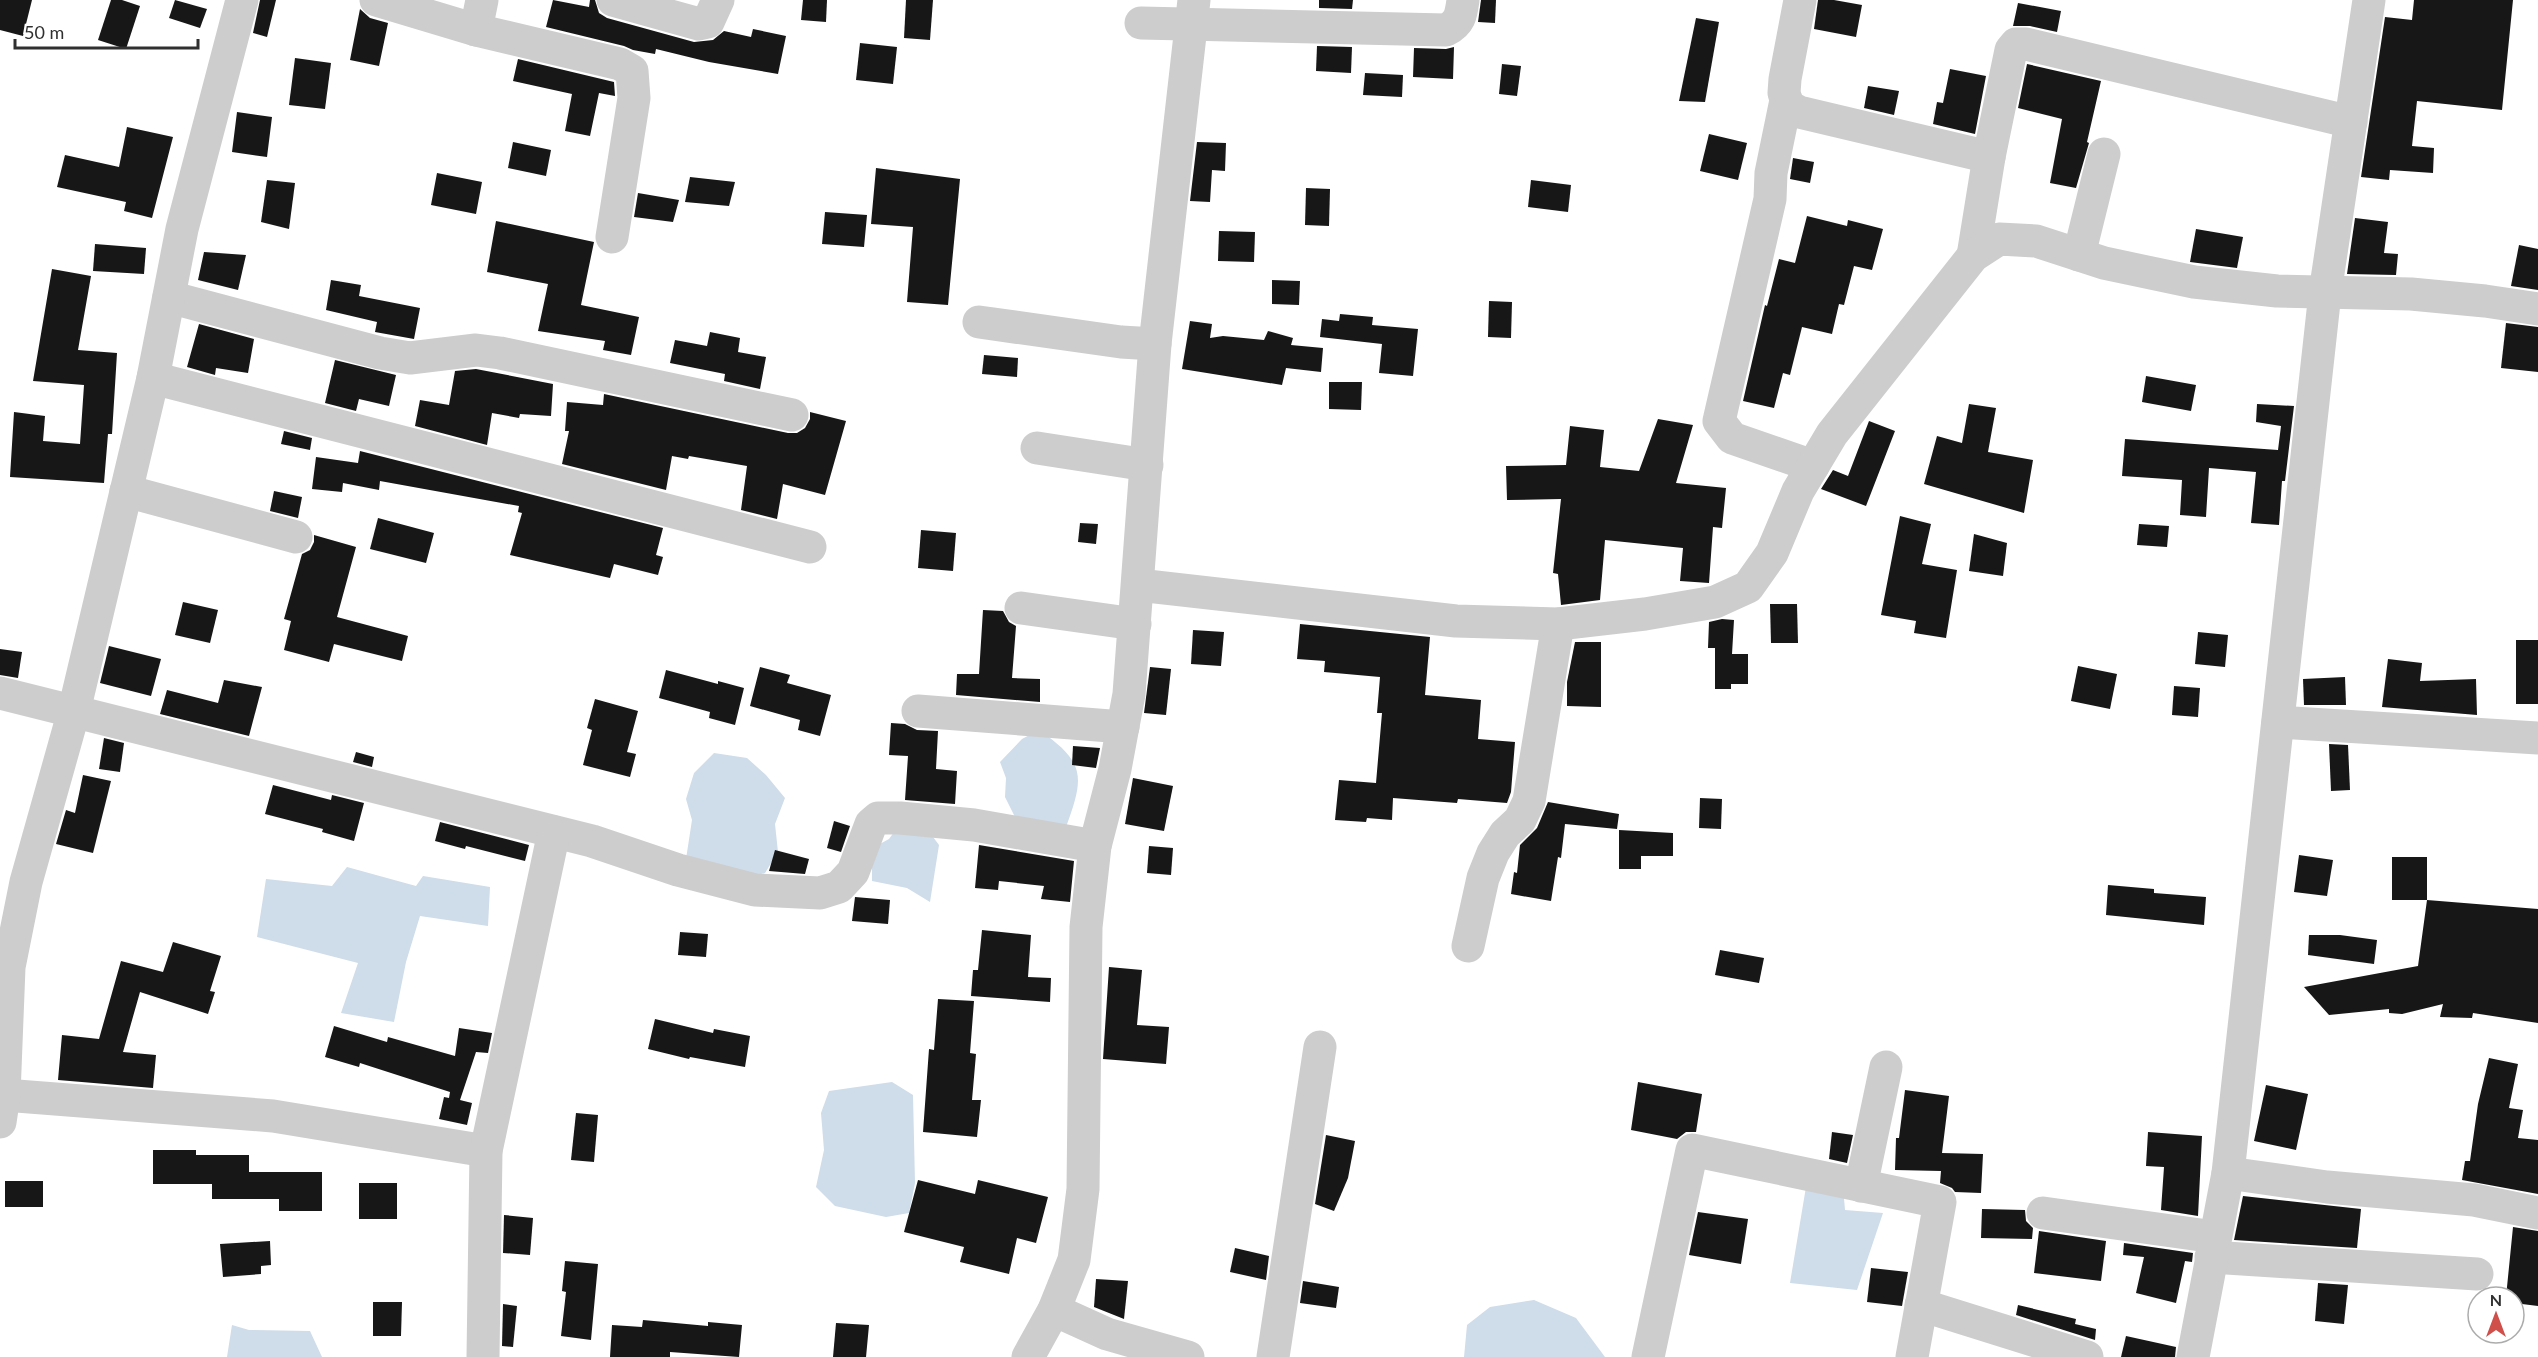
<svg xmlns="http://www.w3.org/2000/svg" width="2538" height="1357" viewBox="0 0 2538 1357" font-family="Lato,sans-serif">
  <rect width="100%" height="100%" fill="#fff"/>
  <g fill="#cfdce9">
    <path d="M1039 730C1085 762 1085 776 1066 827L1015 817 1005 797 1006 778 1000 762 1022 739Z"/>
    <polygon points="714,753 747,758 766,775 785,798 775,824 778,852 765,873 735,882 686,859 692,820 686,799 694,773"/>
    <polygon points="897,828 927,829 939,845 930,902 907,888 872,881 872,863 878,845 889,839"/>
    <polygon points="347,867 416,886 423,876 490,887 488,926 420,916 406,962 394,1022 341,1013 358,963 257,937 266,879 332,886"/>
    <polygon points="892,1082 913,1095 915,1183 909,1213 886,1217 835,1206 816,1187 824,1150 821,1113 829,1091"/>
    <polygon points="1807,1181 1843,1187 1845,1210 1883,1213 1857,1290 1790,1283"/>
    <polygon points="1534,1300 1576,1318 1605,1357 1464,1357 1467,1325 1490,1307"/>
    <polygon points="232,1325 249,1330 310,1331 322,1357 227,1357"/>
  </g>
  <g fill="#171717">
    <polygon points="0,0 32,0 23,36 0,30"/>
    <polygon points="111,0 122,0 140,6 126,49 98,40"/>
    <polygon points="175,0 207,9 200,28 169,18"/>
    <polygon points="260,0 276,0 267,37 253,33"/>
    <polygon points="553,0 589,7 590,0 595,0 599,13 607,18 694,42 713,40 724,31 751,37 753,29 786,36 778,74 709,62 656,49 655,54 633,50 624,46 546,27"/>
    <polygon points="803,0 827,0 826,22 801,20"/>
    <polygon points="906,0 933,0 930,40 904,38"/>
    <polygon points="1319,0 1353,0 1352,9 1319,8"/>
    <polygon points="1481,0 1496,0 1495,23 1478,22"/>
    <polygon points="1818,0 1834,0 1862,5 1856,37 1814,29"/>
    <polygon points="2414,0 2513,0 2502,110 2417,101 2412,146 2434,148 2433,173 2390,170 2389,180 2361,177 2385,17 2412,20"/>
    <polygon points="2018,3 2061,11 2057,32 2030,26 2013,26"/>
    <polygon points="360,9 370,18 388,23 379,66 350,60"/>
    <polygon points="1696,18 1719,22 1705,102 1679,101"/>
    <polygon points="860,43 897,47 893,84 856,80"/>
    <polygon points="1317,46 1352,47 1351,73 1316,71"/>
    <polygon points="1454,47 1453,79 1413,77 1414,48 1446,49"/>
    <polygon points="295,58 331,63 325,109 289,105"/>
    <polygon points="518,59 614,82 615,96 599,93 590,136 565,131 572,94 513,81"/>
    <polygon points="1502,64 1521,66 1517,96 1499,94"/>
    <polygon points="2027,64 2101,81 2087,142 2089,143 2076,188 2050,183 2062,119 2018,108"/>
    <polygon points="1950,69 1986,76 1975,134 1933,124 1937,102 1943,103"/>
    <polygon points="1365,73 1403,75 1402,97 1363,95"/>
    <polygon points="1868,86 1899,91 1894,115 1864,108"/>
    <polygon points="237,112 272,117 267,157 232,152"/>
    <polygon points="127,127 173,137 152,218 124,211 126,202 57,187 65,155 119,167"/>
    <polygon points="1709,134 1747,143 1738,180 1700,171"/>
    <polygon points="513,142 551,150 546,176 508,168"/>
    <polygon points="1197,142 1226,143 1225,171 1212,170 1210,202 1190,201"/>
    <polygon points="1793,158 1814,162 1810,183 1790,179"/>
    <polygon points="876,168 960,179 948,305 907,302 913,227 871,224"/>
    <polygon points="437,173 482,182 476,214 431,205"/>
    <polygon points="690,177 735,182 729,206 685,202"/>
    <polygon points="267,180 295,183 289,229 261,222"/>
    <polygon points="1531,180 1571,185 1568,212 1528,207"/>
    <polygon points="1306,188 1330,189 1329,226 1305,225"/>
    <polygon points="638,193 679,200 673,222 634,217"/>
    <polygon points="825,212 867,215 864,247 822,244"/>
    <polygon points="1807,216 1847,226 1848,220 1883,229 1872,270 1854,266 1844,305 1839,304 1832,334 1802,327 1790,375 1783,373 1774,408 1743,401 1765,305 1767,306 1779,259 1795,263"/>
    <polygon points="2355,218 2388,222 2384,253 2398,254 2396,275 2347,274"/>
    <polygon points="496,221 594,242 581,305 639,317 631,355 603,350 605,341 538,331 548,284 487,272"/>
    <polygon points="2196,229 2243,237 2237,268 2190,262"/>
    <polygon points="1219,231 1255,232 1254,262 1218,261"/>
    <polygon points="95,244 146,248 144,274 93,271"/>
    <polygon points="2519,245 2538,249 2538,290 2511,286"/>
    <polygon points="204,252 246,255 238,290 198,280"/>
    <polygon points="52,269 91,276 78,350 117,353 112,434 108,434 104,483 10,477 14,412 45,416 43,441 80,444 84,385 33,381"/>
    <polygon points="331,280 361,285 359,296 420,308 414,339 375,332 377,322 326,310"/>
    <polygon points="1272,280 1300,281 1299,305 1272,304"/>
    <polygon points="1489,301 1512,302 1511,338 1488,337"/>
    <polygon points="1340,314 1373,317 1372,325 1418,329 1413,376 1379,373 1382,344 1320,337 1322,319 1339,321"/>
    <polygon points="1190,321 1212,324 1210,338 1223,336 1264,340 1268,331 1293,338 1291,345 1323,348 1321,372 1286,368 1282,385 1182,369"/>
    <polygon points="2506,323 2538,327 2538,372 2501,368"/>
    <polygon points="199,324 254,339 248,373 216,368 215,375 187,367"/>
    <polygon points="710,332 740,338 738,352 766,357 760,389 724,381 725,374 670,363 675,340 707,346"/>
    <polygon points="984,355 1018,358 1017,377 982,374"/>
    <polygon points="335,360 396,375 389,406 359,399 356,411 325,403"/>
    <polygon points="476,369 553,384 551,416 520,414 519,418 492,413 487,445 415,426 420,400 449,405 455,371"/>
    <polygon points="2146,376 2196,385 2191,411 2142,402"/>
    <polygon points="1329,382 1362,382 1361,410 1329,409"/>
    <polygon points="604,394 788,433 797,433 805,428 810,419 810,412 846,421 825,495 783,484 777,519 741,510 747,466 689,456 688,459 672,456 666,490 562,464 569,431 565,431 567,402 603,405"/>
    <polygon points="1969,404 1996,408 1988,452 2033,460 2024,513 1924,484 1937,436 1962,443"/>
    <polygon points="2257,404 2294,406 2285,481 2282,481 2279,525 2251,523 2256,472 2209,468 2206,517 2180,515 2182,480 2122,476 2125,439 2278,450 2281,426 2256,422"/>
    <polygon points="1658,419 1693,425 1676,483 1726,488 1722,528 1713,527 1709,583 1680,581 1683,548 1605,540 1600,600 1561,605 1558,574 1553,573 1561,499 1507,500 1506,466 1566,465 1570,426 1604,430 1600,467 1639,471"/>
    <polygon points="1869,421 1895,431 1866,506 1821,489 1833,470 1848,476"/>
    <polygon points="284,431 312,438 310,450 281,444"/>
    <polygon points="360,451 663,528 656,555 663,557 658,575 614,564 610,578 510,555 522,513 518,512 519,506 380,481 379,490 343,483 342,492 312,489 316,457 358,463"/>
    <polygon points="274,491 302,497 298,518 270,511"/>
    <polygon points="1900,516 1931,524 1922,564 1957,570 1946,638 1914,633 1916,621 1881,615"/>
    <polygon points="378,518 434,533 426,563 370,549"/>
    <polygon points="1080,523 1098,524 1096,544 1078,542"/>
    <polygon points="2139,524 2169,526 2167,547 2137,545"/>
    <polygon points="921,530 956,533 953,571 918,568"/>
    <polygon points="1974,534 2007,543 2003,576 1969,571"/>
    <polygon points="314,535 356,547 337,617 408,636 402,661 334,644 329,662 284,650 291,621 284,619 302,554 310,550 314,542"/>
    <polygon points="183,602 218,610 210,643 175,635"/>
    <polygon points="1770,604 1797,604 1798,643 1771,643"/>
    <polygon points="983,610 1003,611 1009,622 1016,626 1012,678 1040,679 1040,702 956,695 957,674 979,674"/>
    <polygon points="1722,619 1734,620 1732,654 1748,654 1748,684 1731,684 1731,689 1715,689 1715,648 1708,648 1709,622"/>
    <polygon points="1300,624 1430,637 1425,695 1481,700 1478,739 1515,742 1511,792 1507,803 1458,799 1457,803 1393,798 1392,820 1367,818 1366,822 1335,820 1339,780 1376,783 1382,713 1377,713 1380,677 1324,672 1325,661 1297,659"/>
    <polygon points="1193,630 1224,632 1221,666 1191,664"/>
    <polygon points="2198,632 2228,635 2225,667 2195,664"/>
    <rect x="2516" y="640" width="22" height="64"/>
    <polygon points="1575,642 1601,642 1601,707 1567,706 1567,682"/>
    <polygon points="109,646 161,659 151,696 100,683"/>
    <polygon points="0,649 22,652 18,678 0,675"/>
    <polygon points="2388,659 2422,663 2420,681 2476,679 2477,715 2382,707"/>
    <polygon points="2078,666 2117,674 2110,709 2071,701"/>
    <polygon points="760,667 790,675 787,683 831,695 820,736 798,730 800,720 750,706"/>
    <polygon points="1150,667 1171,669 1166,715 1144,713"/>
    <polygon points="666,670 718,684 718,681 744,688 735,725 709,718 710,712 659,698"/>
    <polygon points="2345,677 2346,705 2304,705 2303,679"/>
    <polygon points="224,680 262,687 249,736 160,714 167,690 218,703"/>
    <polygon points="2174,686 2200,688 2198,717 2172,715"/>
    <polygon points="595,699 638,711 627,752 636,754 630,777 583,765 592,730 587,728"/>
    <polygon points="891,723 905,724 917,730 938,731 936,769 957,771 955,804 905,800 908,756 889,755"/>
    <polygon points="104,738 124,743 120,772 99,769"/>
    <polygon points="2329,744 2348,745 2350,790 2331,791"/>
    <polygon points="1073,746 1100,748 1096,768 1072,765"/>
    <polygon points="356,752 374,757 372,767 353,762"/>
    <polygon points="83,775 111,781 93,853 56,844 66,810 75,813"/>
    <polygon points="1133,778 1173,786 1164,831 1125,824"/>
    <polygon points="273,785 331,800 332,795 364,803 354,841 322,832 323,829 265,814"/>
    <polygon points="1700,798 1722,799 1721,829 1699,828"/>
    <polygon points="1548,802 1619,814 1617,829 1565,824 1561,858 1558,857 1551,901 1511,894 1514,872 1517,873 1520,845 1537,828"/>
    <polygon points="834,821 850,826 841,852 827,848"/>
    <polygon points="440,822 529,845 525,861 466,846 465,849 435,841"/>
    <polygon points="1619,830 1673,833 1673,856 1641,856 1641,869 1619,869"/>
    <polygon points="979,845 1074,861 1070,902 1041,899 1044,886 999,881 998,890 975,888"/>
    <polygon points="1149,846 1173,848 1171,875 1147,873"/>
    <polygon points="775,850 809,859 805,874 769,871"/>
    <polygon points="2299,855 2333,860 2327,896 2294,892"/>
    <rect x="2392" y="857" width="35" height="43"/>
    <polygon points="2108,885 2154,889 2154,893 2206,897 2204,925 2106,915"/>
    <polygon points="855,897 890,900 888,924 852,921"/>
    <polygon points="2427,900 2538,909 2538,1023 2473,1013 2472,1018 2440,1017 2443,1004 2402,1014 2389,1013 2389,1009 2329,1015 2304,987 2418,966"/>
    <polygon points="982,930 1031,935 1028,977 1051,978 1050,1002 971,996 973,970 978,970"/>
    <polygon points="680,932 708,934 706,957 678,955"/>
    <polygon points="2309,935 2340,935 2377,940 2374,964 2308,955"/>
    <polygon points="173,942 221,956 210,991 215,992 208,1014 140,992 123,1052 156,1055 153,1088 58,1080 62,1035 99,1039 121,961 163,972"/>
    <polygon points="1720,950 1764,958 1759,983 1715,975"/>
    <polygon points="1109,967 1142,970 1137,1025 1169,1027 1166,1064 1103,1059"/>
    <polygon points="938,999 974,1001 970,1053 976,1054 972,1100 981,1100 977,1137 923,1132 929,1049 934,1050"/>
    <polygon points="655,1019 713,1033 714,1029 750,1036 745,1067 690,1057 689,1059 648,1049"/>
    <polygon points="334,1026 387,1042 388,1037 455,1056 459,1028 492,1033 488,1053 476,1052 460,1100 472,1103 467,1125 439,1119 444,1097 449,1098 450,1092 360,1063 359,1067 325,1057"/>
    <polygon points="2489,1058 2518,1064 2509,1108 2523,1110 2518,1138 2538,1140 2538,1194 2462,1180 2465,1161 2470,1161 2478,1104"/>
    <polygon points="1638,1082 1702,1094 1696,1132 1686,1132 1677,1139 1631,1130"/>
    <polygon points="2266,1085 2308,1094 2296,1150 2254,1141"/>
    <polygon points="1905,1090 1949,1096 1942,1153 1983,1154 1981,1193 1955,1192 1952,1188 1940,1183 1941,1171 1895,1170 1896,1138 1899,1138"/>
    <polygon points="576,1113 598,1115 594,1162 571,1160"/>
    <polygon points="1832,1132 1853,1135 1847,1163 1829,1159"/>
    <polygon points="2148,1132 2202,1136 2198,1216 2161,1210 2164,1167 2146,1166"/>
    <polygon points="1326,1135 1355,1141 1348,1178 1334,1211 1315,1204"/>
    <polygon points="153,1150 196,1150 196,1155 249,1155 249,1172 322,1172 322,1211 279,1211 279,1199 212,1199 212,1184 153,1184"/>
    <polygon points="918,1180 975,1194 978,1180 1048,1197 1036,1243 1017,1238 1009,1274 960,1262 964,1247 904,1232"/>
    <rect x="5" y="1181" width="38" height="26"/>
    <rect x="359" y="1183" width="38" height="36"/>
    <polygon points="2243,1196 2361,1209 2357,1248 2234,1240"/>
    <polygon points="1982,1209 2025,1210 2026,1221 2033,1228 2032,1239 1981,1238"/>
    <polygon points="1698,1212 1748,1219 1741,1264 1689,1255"/>
    <polygon points="504,1215 533,1218 530,1255 503,1253"/>
    <polygon points="2513,1227 2538,1231 2538,1306 2514,1303 2514,1297 2506,1297"/>
    <polygon points="2039,1231 2106,1241 2101,1281 2034,1273"/>
    <polygon points="270,1241 271,1265 261,1266 261,1274 223,1277 220,1244"/>
    <polygon points="2124,1243 2193,1253 2192,1262 2185,1261 2176,1303 2136,1293 2144,1257 2123,1255"/>
    <polygon points="1235,1248 1269,1256 1266,1280 1230,1272"/>
    <polygon points="565,1261 598,1264 591,1340 561,1336 566,1292 562,1291"/>
    <polygon points="1871,1268 1908,1272 1902,1306 1867,1302"/>
    <polygon points="1096,1279 1128,1281 1124,1319 1094,1307"/>
    <polygon points="1303,1281 1339,1287 1336,1308 1300,1303"/>
    <polygon points="2318,1283 2348,1285 2344,1324 2315,1321"/>
    <polygon points="373,1302 402,1302 401,1336 373,1336"/>
    <polygon points="503,1304 517,1306 513,1347 502,1346"/>
    <polygon points="2018,1305 2076,1319 2075,1324 2096,1329 2095,1340 2016,1315"/>
    <polygon points="643,1320 708,1326 708,1322 742,1325 739,1357 670,1352 670,1357 610,1357 612,1325 642,1327"/>
    <polygon points="836,1323 869,1325 866,1357 833,1357"/>
    <polygon points="2126,1336 2176,1347 2175,1357 2121,1357"/>
  </g>
  <g fill="none" stroke-linecap="round" stroke-linejoin="round">
    <g stroke="#cdcdcd" stroke-width="33">
      <polyline points="376,0 476,30 482,0"/>
      <polyline points="613,0 699,24 708,22 718,0"/>
      <polyline points="1800,0 1785,79 1784,93 1788,106 1799,112 1989,157"/>
      <path d="M1141 23 1446 30C1460 23 1461 15 1463 0"/>
      <polyline points="476,30 620,64 632,71 634,98 612,237"/>
      <polyline points="1786,100 1771,173 1770,199 1719,421 1732,438 1813,466"/>
      <polyline points="2079,255 2104,154"/>
      <polyline points="1973,256 1989,157 2011,50 2016,44 2026,44 2351,122"/>
      <polyline points="169,297 380,353 410,358 476,350 500,353 792,415"/>
      <polyline points="979,322 1121,342 1155,344"/>
      <polyline points="153,378 810,547"/>
      <polyline points="1037,448 1147,465"/>
      <polyline points="126,491 296,537"/>
      <polyline points="1138,585 1456,621 1558,624 1645,614 1715,602 1748,587 1772,553 1798,491 1832,434 1973,256 1999,239 2036,241 2104,263 2194,282 2277,291 2411,294 2485,301 2538,309"/>
      <polyline points="1021,608 1135,624"/>
      <polyline points="0,693 592,841 678,870 755,890 820,893 839,887 853,872 871,824 878,818 900,818 974,825 1095,846"/>
      <polyline points="918,711 1123,727"/>
      <polyline points="2278,722 2538,738"/>
      <polyline points="1468,946 1483,878 1493,853 1505,834 1520,820 1529,801 1558,624"/>
      <polyline points="4,1095 273,1116 486,1151"/>
      <polyline points="0,1122 4,1095 9,967 26,882 74,711 153,378 182,229 242,0"/>
      <polyline points="2228,1173 2327,1187 2474,1200 2538,1213"/>
      <polyline points="1861,1186 1886,1067"/>
      <polyline points="2043,1213 2215,1237"/>
      <polyline points="2211,1257 2477,1274"/>
      <polyline points="1921,1305 2087,1357"/>
      <polyline points="1054,1310 1107,1334 1188,1357"/>
      <polyline points="483,1357 486,1151 554,832"/>
      <polyline points="1028,1357 1054,1310 1074,1260 1083,1189 1086,927 1095,846 1115,769 1129,694 1155,344 1194,0"/>
      <polyline points="1273,1357 1320,1047"/>
      <polyline points="1648,1357 1692,1150 1940,1202 1912,1357"/>
      <polyline points="2193,1357 2228,1173 2325,293 2369,0"/>
    </g>
  </g>
  <g transform="translate(2496 1315)"><circle r="28" fill="#ffffff" stroke="#acacac" stroke-width="1.5"/>
  <path d="M0-4.5L10 22L0 15L-10 22Z" fill="#d04f4a"/>
  <text y="-9" font-size="16" font-weight="bold" text-anchor="middle" fill="#303030">N</text>
  </g>
  <path d="M15 39v9h183v-9" fill="none" stroke="#303030" stroke-width="3"/>
  <text x="24" y="39" font-size="18" fill="#303030" stroke="#ffffff" stroke-width="4.5" paint-order="stroke">50 m</text>
</svg>
